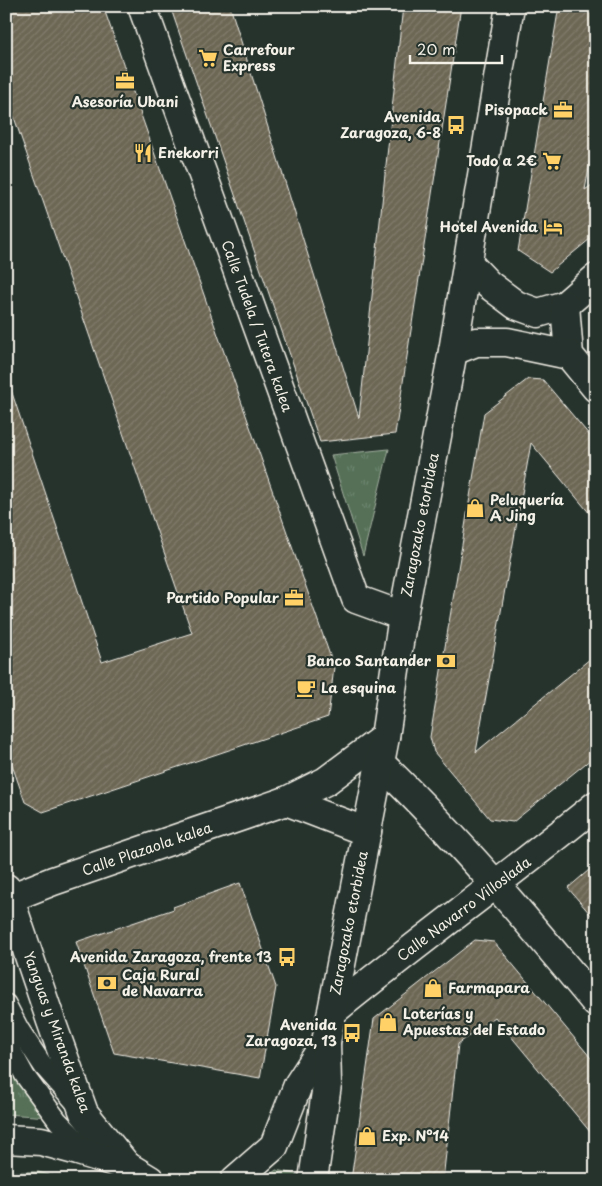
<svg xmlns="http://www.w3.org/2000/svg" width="602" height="1186" viewBox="0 0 602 1186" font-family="'Playpen Sans',sans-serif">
  <defs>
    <pattern id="grass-tufts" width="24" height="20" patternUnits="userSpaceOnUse" patternTransform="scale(1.25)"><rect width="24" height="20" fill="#547057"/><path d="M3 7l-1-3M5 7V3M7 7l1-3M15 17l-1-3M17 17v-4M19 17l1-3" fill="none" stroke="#6d856f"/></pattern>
    <pattern id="building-hatch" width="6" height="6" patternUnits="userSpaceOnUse" patternTransform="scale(1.25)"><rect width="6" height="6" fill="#6c6654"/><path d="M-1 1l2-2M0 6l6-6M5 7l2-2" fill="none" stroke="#827c6d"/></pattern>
  </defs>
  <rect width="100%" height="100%" fill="#26332d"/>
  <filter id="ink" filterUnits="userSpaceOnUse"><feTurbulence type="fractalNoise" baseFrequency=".02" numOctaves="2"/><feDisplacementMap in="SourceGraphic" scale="10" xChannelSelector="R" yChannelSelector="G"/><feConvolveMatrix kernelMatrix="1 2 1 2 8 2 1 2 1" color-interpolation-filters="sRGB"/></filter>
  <g filter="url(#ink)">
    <g fill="url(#grass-tufts)" stroke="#a4b0a0">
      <polygon points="389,449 363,556 331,455"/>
      <polygon points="6,1052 49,1117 6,1114"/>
      <polygon points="276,1170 299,1175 298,1180 263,1180"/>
      <polygon points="38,1172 67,1180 6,1180 6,1172"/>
    </g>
    <g fill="url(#building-hatch)" stroke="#f4f1e8">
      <polygon points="6,6 103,6 334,667 328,717 43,812 25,802 6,748 6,391 11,390 102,662 192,633 6,94"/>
      <polygon points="170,6 230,6 359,418 403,6 461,6 395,434 320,442"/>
      <polygon points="559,6 596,6 596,129 585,190 596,182 596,234 550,272 518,251"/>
      <polygon points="528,379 543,380 596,443 596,521 531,443 476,752 596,654 596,755 513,822 490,819 434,752 430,737 484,413"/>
      <polygon points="596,864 596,921 568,888"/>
      <polygon points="240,883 276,987 260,1078 114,1053 76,942 174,909 173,907"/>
      <polygon points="475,940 494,942 596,1064 596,1139 495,1017 458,1044 443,1180 351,1180 374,1019"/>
    </g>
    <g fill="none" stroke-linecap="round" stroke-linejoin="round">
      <g stroke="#f4f1e8" stroke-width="22">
        <g id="service">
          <polyline points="6,1004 19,1029 44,1067 75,1102"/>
          <polyline points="6,1041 25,1076 58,1121 89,1152"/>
        </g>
      </g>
      <g stroke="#f4f1e8" stroke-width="31">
        <g id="minor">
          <polyline points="142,6 356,599 403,616"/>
          <polyline points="468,263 488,284 516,305 538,313 565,305 596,278"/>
          <polyline points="565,305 569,355 596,388"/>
          <polyline points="453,351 476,342 507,342 569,355"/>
          <path d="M380 763C458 838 527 920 596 1003"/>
          <polyline points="286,801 367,832"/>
          <polyline points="10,898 53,881 286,801 326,781 385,737"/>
          <path d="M332 1012C419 941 509 876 596 805"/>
        </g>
      </g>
      <g stroke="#f4f1e8" stroke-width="31">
        <polyline id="tertiary" points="6,888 51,1021 84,1113 127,1166"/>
      </g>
      <g stroke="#f4f1e8" stroke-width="31">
        <g id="secondary">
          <polyline points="6,1139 41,1141 78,1151 127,1166 150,1180"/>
          <polyline points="235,1180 274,1146 298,1085 326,1042"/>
          <polyline points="313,1180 327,1085 326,1042 385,737 403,616 453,351 510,6"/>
        </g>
      </g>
      <use href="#service" stroke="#26332d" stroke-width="19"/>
      <use href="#minor" stroke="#26332d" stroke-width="28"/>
      <use href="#tertiary" stroke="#26332d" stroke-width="28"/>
      <use href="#secondary" stroke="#26332d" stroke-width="28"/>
    </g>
  </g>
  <defs>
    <g id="supermarket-bare" transform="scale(1.5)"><path d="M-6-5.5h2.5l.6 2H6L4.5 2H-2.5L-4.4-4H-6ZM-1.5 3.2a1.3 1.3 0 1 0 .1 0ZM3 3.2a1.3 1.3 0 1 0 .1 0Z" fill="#ffd166" stroke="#26332d" stroke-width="2.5" paint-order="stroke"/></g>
    <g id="office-bare" transform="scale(1.5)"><path d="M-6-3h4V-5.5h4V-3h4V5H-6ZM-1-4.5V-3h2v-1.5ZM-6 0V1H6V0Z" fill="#ffd166" stroke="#26332d" stroke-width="2.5" paint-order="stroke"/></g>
    <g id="bus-bare" transform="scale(1.5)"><path d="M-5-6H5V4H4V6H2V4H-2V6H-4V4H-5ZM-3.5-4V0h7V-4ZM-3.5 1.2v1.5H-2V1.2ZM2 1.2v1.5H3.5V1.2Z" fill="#ffd166" stroke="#26332d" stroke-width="2.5" paint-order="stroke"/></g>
    <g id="restaurant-bare" transform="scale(1.5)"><path d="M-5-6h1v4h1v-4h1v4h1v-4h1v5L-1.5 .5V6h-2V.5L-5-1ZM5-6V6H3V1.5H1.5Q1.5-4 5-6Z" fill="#ffd166" stroke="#26332d" stroke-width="2.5" paint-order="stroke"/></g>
    <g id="hotel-bare" transform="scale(1.5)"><path d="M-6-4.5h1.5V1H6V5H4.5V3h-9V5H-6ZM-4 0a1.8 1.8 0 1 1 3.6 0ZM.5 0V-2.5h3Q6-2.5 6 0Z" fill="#ffd166" stroke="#26332d" stroke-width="2.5" paint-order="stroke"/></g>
    <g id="shop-bare" transform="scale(1.5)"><path d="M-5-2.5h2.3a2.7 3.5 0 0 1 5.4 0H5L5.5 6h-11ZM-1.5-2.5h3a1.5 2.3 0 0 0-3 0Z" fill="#ffd166" stroke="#26332d" stroke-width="2.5" paint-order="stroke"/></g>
    <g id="bank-bare" transform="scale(1.5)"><path d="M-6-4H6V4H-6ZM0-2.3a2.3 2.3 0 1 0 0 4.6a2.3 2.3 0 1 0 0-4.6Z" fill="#ffd166" stroke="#26332d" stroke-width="2.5" paint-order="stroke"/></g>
    <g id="cafe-bare" transform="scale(1.5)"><path d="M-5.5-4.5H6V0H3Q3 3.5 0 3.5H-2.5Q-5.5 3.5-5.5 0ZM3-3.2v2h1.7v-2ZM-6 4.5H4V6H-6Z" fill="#ffd166" stroke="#26332d" stroke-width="2.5" paint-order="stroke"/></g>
  </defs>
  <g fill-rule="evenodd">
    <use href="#supermarket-bare" x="208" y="58"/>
    <use href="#office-bare" x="125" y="81"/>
    <use href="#office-bare" x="563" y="110"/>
    <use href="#bus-bare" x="456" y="125"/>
    <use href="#restaurant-bare" x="143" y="153"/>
    <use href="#supermarket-bare" x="552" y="161"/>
    <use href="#hotel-bare" x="553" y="227"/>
    <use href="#shop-bare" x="475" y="508"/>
    <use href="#office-bare" x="294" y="598"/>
    <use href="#bank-bare" x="446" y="661"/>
    <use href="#cafe-bare" x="306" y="688"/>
    <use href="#bus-bare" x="287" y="957"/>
    <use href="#bank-bare" x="107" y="983"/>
    <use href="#shop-bare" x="433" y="988"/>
    <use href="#shop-bare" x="388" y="1022"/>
    <use href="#bus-bare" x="352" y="1033"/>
    <use href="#shop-bare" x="367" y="1136"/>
  </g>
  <g text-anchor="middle" stroke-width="4.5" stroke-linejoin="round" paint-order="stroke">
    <g font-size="14" font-weight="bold" fill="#f4f1e8" stroke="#26332d" text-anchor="start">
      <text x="223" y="55">Carrefour<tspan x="223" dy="16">Express</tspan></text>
      <text x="125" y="107" text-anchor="middle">Asesoría Ubani</text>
      <text x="548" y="115" text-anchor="end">Pisopack</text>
      <text x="441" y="122" text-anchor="end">Avenida<tspan x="441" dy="16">Zaragoza, 6-8</tspan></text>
      <text x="158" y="158">Enekorri</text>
      <text x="537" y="166" text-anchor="end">Todo a 2€</text>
      <text x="538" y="232" text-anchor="end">Hotel Avenida</text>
      <text x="490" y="505">Peluquería<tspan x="490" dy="16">A Jing</tspan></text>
      <text x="279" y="603" text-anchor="end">Partido Popular</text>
      <text x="431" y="666" text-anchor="end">Banco Santander</text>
      <text x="321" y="693">La esquina</text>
      <text x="272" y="962" text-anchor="end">Avenida Zaragoza, frente 13</text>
      <text x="122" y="980">Caja Rural<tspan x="122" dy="16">de Navarra</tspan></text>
      <text x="448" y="993">Farmapara</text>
      <text x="403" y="1019">Loterías y<tspan x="403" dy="16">Apuestas del Estado</tspan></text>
      <text x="337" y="1030" text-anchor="end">Avenida<tspan x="337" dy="16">Zaragoza, 13</tspan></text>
      <text x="382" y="1141">Exp. N°14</text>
    </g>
    <g font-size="14" fill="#f4f1e8" stroke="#26332d">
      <text transform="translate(257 326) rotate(70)" y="5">Calle Tudela / Tutera kalea</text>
      <text transform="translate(420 525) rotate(-79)" y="5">Zaragozako etorbidea</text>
      <text transform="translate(147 849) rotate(-19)" y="5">Calle Plazaola kalea</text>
      <text transform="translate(464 909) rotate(-37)" y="5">Calle Navarro Villoslada</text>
      <text transform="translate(349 923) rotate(-79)" y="5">Zaragozako etorbidea</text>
      <text transform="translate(57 1032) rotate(70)" y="5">Yanguas y Miranda kalea</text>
    </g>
  </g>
  <rect width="602" height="1186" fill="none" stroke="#26332d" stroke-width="25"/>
  <rect x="12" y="12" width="577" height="1161" fill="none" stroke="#f4f1e8" stroke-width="2" filter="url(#ink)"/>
  <path d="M410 55v8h92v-8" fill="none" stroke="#f4f1e8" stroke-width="2.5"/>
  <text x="417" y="55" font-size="15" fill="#f4f1e8" stroke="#26332d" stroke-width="4" paint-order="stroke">20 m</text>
</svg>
